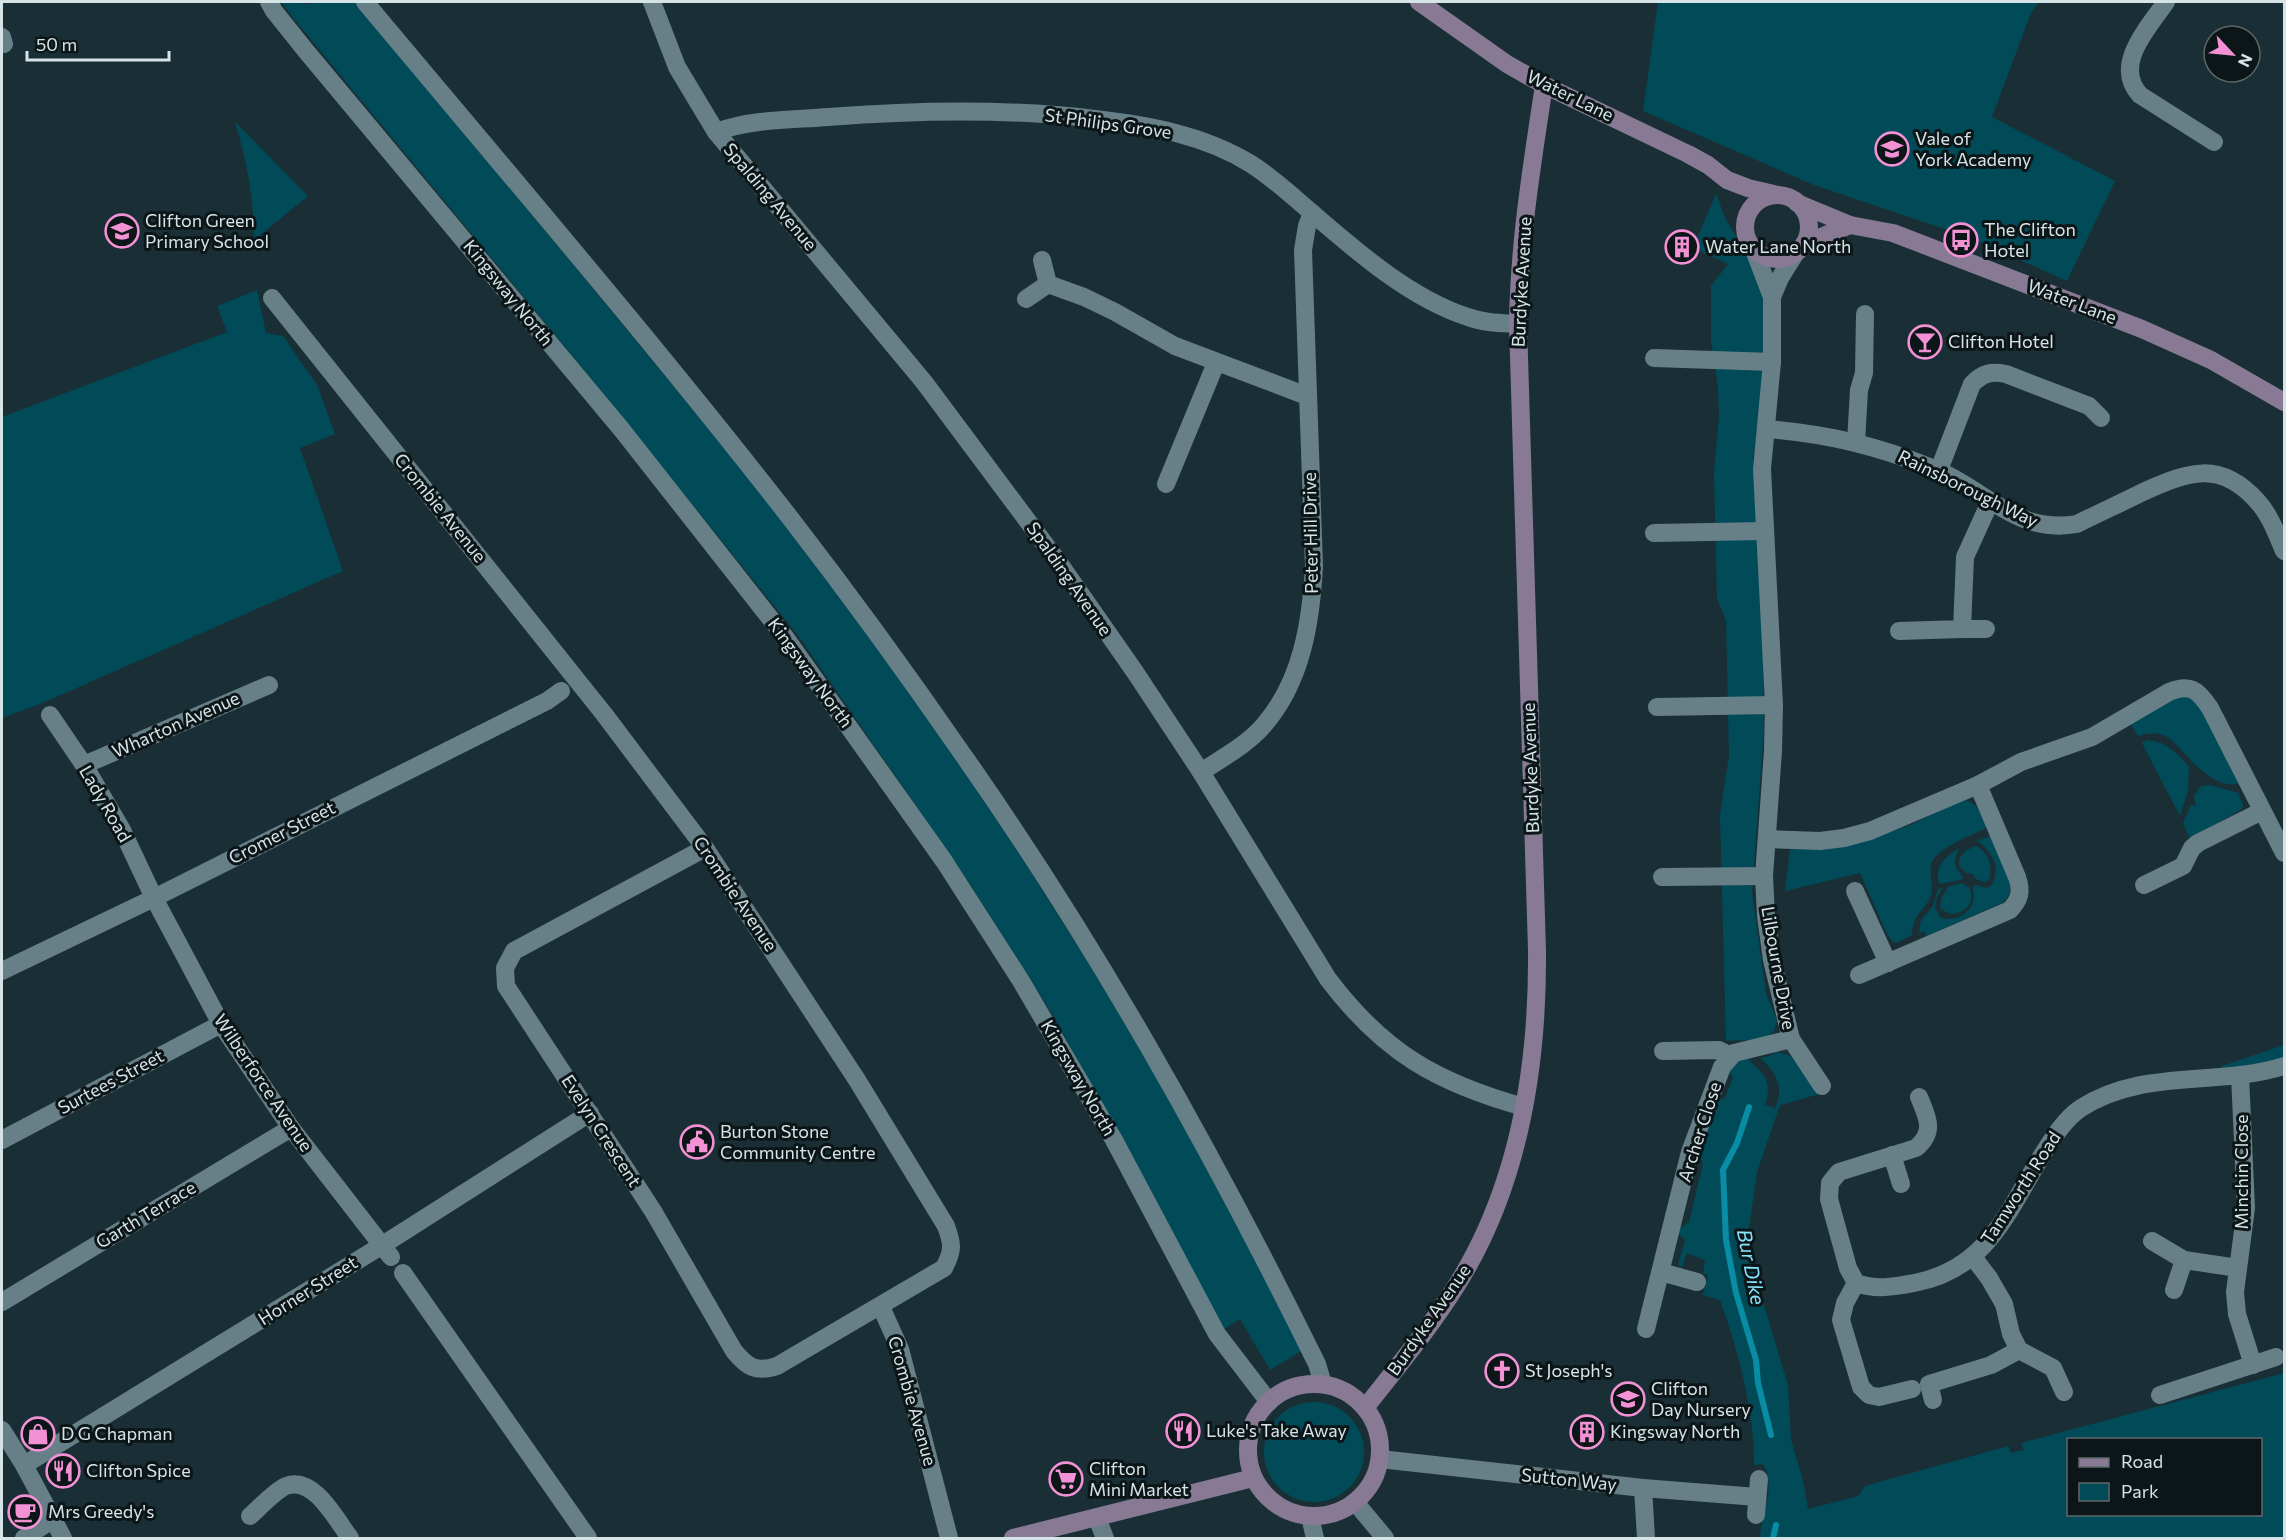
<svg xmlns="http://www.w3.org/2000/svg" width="2286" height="1540" viewBox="0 0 2286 1540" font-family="Commissioner,sans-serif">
  <rect width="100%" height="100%" fill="#192f35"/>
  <g fill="#014b59" fill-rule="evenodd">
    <polygon points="285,2 309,4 314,2 357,2 786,523 962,763 1153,1065 1303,1350 1270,1370 1240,1319 1224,1329 1054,1017 968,881 797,634 552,331 294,19 282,3"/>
    <polygon points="1658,2 2039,2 2031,13 1992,117 2115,181 2067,281 1971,238 1814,185 1643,111"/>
    <path d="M235 122 308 196 254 240C254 198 247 162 235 122Z"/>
    <polygon points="1716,194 1726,220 1753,263 1763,296 1763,394 1753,458 1762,602 1764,729 1752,892 1766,994 1777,1020 1774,1031 1766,1039 1726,1041 1720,815 1729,756 1726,620 1717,599 1714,472 1719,417 1718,388 1711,341 1711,286 1728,264 1693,248"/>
    <polygon points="257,290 266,333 283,336 317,385 335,434 300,448 343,571 40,704 2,718 2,417 227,332 217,306"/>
    <path d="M2179 694 2187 695 2199 704 2239 783C2221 790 2197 768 2186 755 2171 738 2163 728 2138 736L2130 723Z"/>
    <path d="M2147 740C2167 742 2177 753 2189 767L2188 790 2180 816 2142 743Z"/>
    <polygon points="2211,785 2238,793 2243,805 2242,809 2190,839 2183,823 2191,805 2196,806 2194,796 2201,786"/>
    <path d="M1960 800C1977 800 1981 813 1988 827 1973 835 1935 848 1931 865 1929 876 1935 888 1930 898 1923 911 1911 918 1912 935L1896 943 1892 941 1887 934 1860 873 1785 891 1790 850 1860 842 1913 824Z"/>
    <path d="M1991 836 2010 881C2011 890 2010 895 2004 902L1927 936 1924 931 1919 933 1921 920 1933 906 1938 889 1942 888 1937 897 1935 908 1941 918C1962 923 1978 907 1973 887L1975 885 1987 888 1992 885C2001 868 1993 852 1977 841Z"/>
    <path d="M1977 846C1989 854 1993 866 1989 880L1984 882 1976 879 1973 874 1966 873 1959 866C1958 854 1966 849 1977 846Z"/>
    <path d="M1960 848C1952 860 1954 866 1963 877L1961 880 1939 884C1934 866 1946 856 1960 848Z"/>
    <path d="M1962 883 1970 888C1970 891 1972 894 1971 898 1969 914 1949 919 1940 907L1941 899 1948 887Z"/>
    <polygon points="2284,1045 2284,1058 2223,1070 2222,1066"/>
    <path d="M1776 1052C1798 1053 1808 1077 1819 1094L1781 1105 1779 1108 1757 1172 1749 1228 1754 1272 1788 1385 1791 1440 1803 1481 1808 1509 1858 1496 1865 1486 2008 1446 2011 1453 2024 1450 2021 1443 2284 1373V1538H1760C1761 1515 1777 1486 1763 1464L1754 1465C1755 1412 1738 1350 1720 1300L1703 1295 1708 1275 1703 1274 1705 1260 1687 1253 1682 1268 1678 1265 1685 1240 1678 1233 1680 1228 1689 1222 1703 1163 1698 1156 1715 1100 1725 1098 1733 1077 1729 1072 1736 1062 1747 1058C1764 1075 1773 1080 1765 1105L1775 1108C1785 1087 1776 1072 1760 1058L1770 1056ZM2068 1440H2260V1514H2068Z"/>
    <circle cx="1314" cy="1452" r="50"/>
  </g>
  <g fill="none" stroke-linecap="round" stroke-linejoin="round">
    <g stroke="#098ca5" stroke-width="6">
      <polyline points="1749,1107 1737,1143 1723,1170 1726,1240 1736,1293 1756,1360 1758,1383 1771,1435"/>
      <polyline points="1773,1538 1776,1525"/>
    </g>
    <g stroke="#677f86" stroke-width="18">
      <polyline points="269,2 274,11 306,51 622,430 785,637 944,861 1021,981 1114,1140 1217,1334 1269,1402"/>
      <path d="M365 2C508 173 654 343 791 519 849 594 905 671 959 749 1097 945 1211 1149 1317 1364L1323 1384"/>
      <path d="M652 2 677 67 716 132 924 382 1059 563 1135 672 1201 772 1328 979C1383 1052 1437 1083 1524 1107"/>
      <path d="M2166 2C2149 27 2112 65 2140 95L2214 142"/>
      <polyline points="2,37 4,44"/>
      <path d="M716 132C751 119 791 120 828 117 917 110 1006 108 1095 119 1148 125 1204 135 1251 164 1273 178 1291 195 1311 212 1356 251 1411 299 1468 317 1484 323 1501 323 1518 324"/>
      <polyline points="1754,250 1772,297 1772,362 1762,469 1774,705 1773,751 1764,876 1766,916 1772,960 1791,1039 1822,1086"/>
      <polyline points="1048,284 1084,297 1115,312 1175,346 1307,396"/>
      <polyline points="1772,297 1780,278 1795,254"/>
      <path d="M272 298 604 714 705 848 857 1080 946 1226C953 1245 953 1251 944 1268L777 1366C756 1373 747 1367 734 1351L653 1211 506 986 505 968 514 951 705 848"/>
      <polyline points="1026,299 1048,284 1042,260"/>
      <polyline points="1654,358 1772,362"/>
      <path d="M1767 429C1829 434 1877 446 1935 469 1985 489 2016 535 2077 524 2099 513 2121 503 2143 492 2188 472 2220 459 2258 502 2270 515 2277 535 2284 551"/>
      <polyline points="1856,442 1859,390 1864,373 1865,314"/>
      <path d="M1939 470 1972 384C1983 373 1991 371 2006 374L2089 406 2101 418"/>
      <polyline points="1166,484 1216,363"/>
      <polyline points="1654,533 1765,531"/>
      <polyline points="1962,629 1986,629"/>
      <polyline points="1899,631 1962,629 1965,557 1990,502"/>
      <polyline points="1657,707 1774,705"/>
      <polyline points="50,715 84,765 122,830 154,898 221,1024 291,1128 391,1257"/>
      <polyline points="84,765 269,685"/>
      <path d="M1201 772C1222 758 1247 745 1264 725 1302 681 1311 622 1314 566L1303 250 1307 226 1312 213"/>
      <path d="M1767 839 1820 841 1844 838 1870 831 1978 785 2021 762 2092 737 2169 692C2190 683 2198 690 2210 708L2284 853"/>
      <polyline points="1662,877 1764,876"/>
      <polyline points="2144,885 2183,866 2192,848 2198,843 2262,811"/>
      <polyline points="1855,891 1888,963"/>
      <polyline points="2,971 154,898 547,701 561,691"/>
      <path d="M1859 975 2010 910C2020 899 2022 892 2017 877L1978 785"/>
      <polyline points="1663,1051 1719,1050 1731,1056"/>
      <polyline points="2240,1075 2246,1208 2235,1292 2237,1314 2253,1365"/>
      <path d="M1919 1097C1927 1117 1936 1131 1916 1148L1839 1172 1830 1183 1829 1199 1848 1268 1856 1283C1876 1290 1893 1287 1914 1283 1990 1269 2009 1207 2046 1149 2055 1135 2066 1118 2081 1108 2143 1068 2217 1087 2284 1066"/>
      <polyline points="2,1140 221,1024"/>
      <polyline points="1892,1155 1901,1184"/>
      <polyline points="2152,1241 2184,1260 2238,1268"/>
      <polyline points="1973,1257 1989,1278 2004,1304 2011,1334 2019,1350 2053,1368 2064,1392"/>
      <polyline points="1661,1272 1697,1282"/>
      <polyline points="403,1273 588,1538"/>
      <polyline points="1856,1283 1845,1303 1841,1320 1861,1387 1869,1395 1879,1397 1912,1389"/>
      <polyline points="2174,1290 2184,1260"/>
      <polyline points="2,1302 291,1128"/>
      <polyline points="881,1307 900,1349 949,1538"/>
      <polyline points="1646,1329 1690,1152 1722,1067 1734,1053 1791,1039"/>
      <polyline points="2160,1395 2276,1357"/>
      <polyline points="1933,1400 1929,1384 1991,1365 2019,1350"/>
      <polyline points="2,1430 24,1465 63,1538"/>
      <polyline points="1380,1459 1643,1488 1757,1497"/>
      <polyline points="24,1465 381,1246 590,1113"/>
      <polyline points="1643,1488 1646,1538"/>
      <polyline points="1355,1502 1385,1538"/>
      <polyline points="1756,1515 1759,1479"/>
      <path d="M250 1516C259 1508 276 1490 286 1486 314 1475 337 1521 350 1538"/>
      <polyline points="1310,1517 1315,1538"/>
      <polyline points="1097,1518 1105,1538"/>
      <polyline points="24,1538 52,1520"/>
    </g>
    <g stroke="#887a95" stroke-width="18">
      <polyline points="1419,2 1507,64 1544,85 1688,154 1708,165 1727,180 1748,188 1778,195"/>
      <circle cx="1777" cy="227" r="32"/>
      <polyline points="1797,203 1850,225 1893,233 2142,329 2211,360 2284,402"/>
      <polyline points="1804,244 1850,225"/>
      <circle cx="1314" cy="1450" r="66"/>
      <path d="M1365 1408C1397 1367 1431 1327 1458 1283 1520 1183 1538 1066 1537 951L1518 324C1519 243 1532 165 1544 85"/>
      <polyline points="1013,1538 1253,1478"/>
    </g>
  </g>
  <defs>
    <g id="school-ring" transform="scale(1.725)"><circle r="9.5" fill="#0c1618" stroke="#f391d5" stroke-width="1.5"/><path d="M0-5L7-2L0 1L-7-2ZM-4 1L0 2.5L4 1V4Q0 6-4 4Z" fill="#f391d5"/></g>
    <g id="bus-ring" transform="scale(1.725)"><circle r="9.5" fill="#0c1618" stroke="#f391d5" stroke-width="1.5"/><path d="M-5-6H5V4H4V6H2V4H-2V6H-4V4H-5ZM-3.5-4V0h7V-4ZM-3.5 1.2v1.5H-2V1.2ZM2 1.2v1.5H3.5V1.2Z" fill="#f391d5"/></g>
    <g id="building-ring" transform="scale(1.725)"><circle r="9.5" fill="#0c1618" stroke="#f391d5" stroke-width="1.5"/><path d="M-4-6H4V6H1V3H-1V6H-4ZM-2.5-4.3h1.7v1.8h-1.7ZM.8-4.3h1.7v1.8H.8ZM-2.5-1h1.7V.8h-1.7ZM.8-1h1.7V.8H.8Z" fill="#f391d5"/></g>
    <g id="bar-ring" transform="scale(1.725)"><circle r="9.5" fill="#0c1618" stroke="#f391d5" stroke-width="1.5"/><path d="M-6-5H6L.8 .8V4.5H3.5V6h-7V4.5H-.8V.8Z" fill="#f391d5"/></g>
    <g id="civic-ring" transform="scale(1.725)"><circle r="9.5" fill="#0c1618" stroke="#f391d5" stroke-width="1.5"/><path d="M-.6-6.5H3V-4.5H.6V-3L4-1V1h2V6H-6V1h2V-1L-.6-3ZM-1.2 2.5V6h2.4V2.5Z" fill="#f391d5"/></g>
    <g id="church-ring" transform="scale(1.725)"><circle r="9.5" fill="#0c1618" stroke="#f391d5" stroke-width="1.5"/><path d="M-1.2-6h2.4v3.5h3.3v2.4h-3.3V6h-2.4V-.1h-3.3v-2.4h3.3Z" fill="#f391d5"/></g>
    <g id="restaurant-ring" transform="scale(1.725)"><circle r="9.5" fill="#0c1618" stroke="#f391d5" stroke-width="1.5"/><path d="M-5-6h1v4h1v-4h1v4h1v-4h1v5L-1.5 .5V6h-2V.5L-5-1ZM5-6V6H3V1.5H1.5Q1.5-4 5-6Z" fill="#f391d5"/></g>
    <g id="shop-ring" transform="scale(1.725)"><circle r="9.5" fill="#0c1618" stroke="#f391d5" stroke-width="1.5"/><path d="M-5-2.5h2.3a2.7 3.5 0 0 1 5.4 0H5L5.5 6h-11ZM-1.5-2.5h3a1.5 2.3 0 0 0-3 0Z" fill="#f391d5"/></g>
    <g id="supermarket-ring" transform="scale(1.725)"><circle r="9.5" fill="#0c1618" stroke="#f391d5" stroke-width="1.5"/><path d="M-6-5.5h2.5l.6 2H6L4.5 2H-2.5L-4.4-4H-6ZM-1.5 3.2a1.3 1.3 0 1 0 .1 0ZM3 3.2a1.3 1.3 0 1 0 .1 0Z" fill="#f391d5"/></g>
    <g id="cafe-ring" transform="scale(1.725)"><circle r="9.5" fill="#0c1618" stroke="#f391d5" stroke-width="1.5"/><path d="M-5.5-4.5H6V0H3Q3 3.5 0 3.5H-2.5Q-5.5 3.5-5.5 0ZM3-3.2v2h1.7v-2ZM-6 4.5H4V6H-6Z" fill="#f391d5"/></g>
  </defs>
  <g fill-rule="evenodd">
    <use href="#school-ring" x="1892" y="149"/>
    <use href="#school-ring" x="122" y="231"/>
    <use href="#bus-ring" x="1961" y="240"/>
    <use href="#building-ring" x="1682" y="247"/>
    <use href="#bar-ring" x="1925" y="342"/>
    <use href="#civic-ring" x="697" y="1142"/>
    <use href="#church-ring" x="1502" y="1371"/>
    <use href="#school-ring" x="1628" y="1399"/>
    <use href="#restaurant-ring" x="1183" y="1431"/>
    <use href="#building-ring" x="1587" y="1432"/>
    <use href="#shop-ring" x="38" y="1434"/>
    <use href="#restaurant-ring" x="63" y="1471"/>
    <use href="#supermarket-ring" x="1066" y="1479"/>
    <use href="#cafe-ring" x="25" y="1512"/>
  </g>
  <g text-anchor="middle" stroke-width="6" stroke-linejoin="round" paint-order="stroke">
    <g font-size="18" fill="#d7e4e7" stroke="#0c1618">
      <text transform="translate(1570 96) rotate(26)" y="6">Water Lane</text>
      <text transform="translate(1108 124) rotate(8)" y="6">St Philips Grove</text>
      <text transform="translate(770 197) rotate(50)" y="6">Spalding Avenue</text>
      <text transform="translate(1522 282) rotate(-87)" y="6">Burdyke Avenue</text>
      <text transform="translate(508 293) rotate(51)" y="6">Kingsway North</text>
      <text transform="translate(2072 302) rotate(21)" y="6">Water Lane</text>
      <text transform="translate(1968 489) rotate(26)" y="6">Rainsborough Way</text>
      <text transform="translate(440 508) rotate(51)" y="6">Crombie Avenue</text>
      <text transform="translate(1311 533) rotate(-91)" y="6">Peter Hill Drive</text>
      <text transform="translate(1069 579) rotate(55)" y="6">Spalding Avenue</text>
      <text transform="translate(810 673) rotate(54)" y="6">Kingsway North</text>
      <text transform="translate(176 725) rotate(-24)" y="6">Wharton Avenue</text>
      <text transform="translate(1531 768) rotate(-92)" y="6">Burdyke Avenue</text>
      <text transform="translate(105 804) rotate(60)" y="6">Lady Road</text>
      <text transform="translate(282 833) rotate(-27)" y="6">Cromer Street</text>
      <text transform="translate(735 894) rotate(56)" y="6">Crombie Avenue</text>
      <text transform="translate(1778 968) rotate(80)" y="6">Lilbourne Drive</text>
      <text transform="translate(1078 1078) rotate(60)" y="6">Kingsway North</text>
      <text transform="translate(111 1082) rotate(-28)" y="6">Surtees Street</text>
      <text transform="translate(263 1083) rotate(56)" y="6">Wilberforce Avenue</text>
      <text transform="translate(601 1131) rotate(57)" y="6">Evelyn Crescent</text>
      <text transform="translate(1700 1132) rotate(-72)" y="6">Archer Close</text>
      <text transform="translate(2242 1172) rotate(-90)" y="6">Minchin Close</text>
      <text transform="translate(2021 1188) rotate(-57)" y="6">Tamworth Road</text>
      <text transform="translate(146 1215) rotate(-31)" y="6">Garth Terrace</text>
      <text transform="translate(308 1291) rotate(-32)" y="6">Horner Street</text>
      <text transform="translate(1429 1320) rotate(-55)" y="6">Burdyke Avenue</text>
      <text transform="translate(912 1401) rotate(74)" y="6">Crombie Avenue</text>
      <text transform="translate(1569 1480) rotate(6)" y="6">Sutton Way</text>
    </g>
    <g font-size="18" fill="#d7e4e7" stroke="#0c1618" text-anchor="start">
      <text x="1915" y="145">Vale of<tspan x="1915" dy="21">York Academy</tspan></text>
      <text x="145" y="227">Clifton Green<tspan x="145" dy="21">Primary School</tspan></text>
      <text x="1984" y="236">The Clifton<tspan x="1984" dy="21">Hotel</tspan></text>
      <text x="1705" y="253">Water Lane North</text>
      <text x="1948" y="348">Clifton Hotel</text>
      <text x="720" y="1138">Burton Stone<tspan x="720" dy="21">Community Centre</tspan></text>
      <text x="1525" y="1377">St Joseph's</text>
      <text x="1651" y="1395">Clifton<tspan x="1651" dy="21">Day Nursery</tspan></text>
      <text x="1206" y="1437">Luke's Take Away</text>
      <text x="1610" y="1438">Kingsway North</text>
      <text x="61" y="1440">D G Chapman</text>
      <text x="1089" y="1475">Clifton<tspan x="1089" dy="21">Mini Market</tspan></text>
      <text x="86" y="1477">Clifton Spice</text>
      <text x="48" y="1518">Mrs Greedy's</text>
    </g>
    <g font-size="20" font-style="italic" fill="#85e4fc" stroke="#0c1618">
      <text transform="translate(1751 1267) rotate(79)" y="7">Bur Dike</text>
    </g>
  </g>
  <rect width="2286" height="1540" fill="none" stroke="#d7e4e7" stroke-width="6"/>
  <rect x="2067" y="1438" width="195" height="78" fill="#0c1618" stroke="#5d686b" stroke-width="1.5"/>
  <rect x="2079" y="1458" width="30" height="9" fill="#887a95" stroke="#5d686b" stroke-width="1.5"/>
  <text x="2121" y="1468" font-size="18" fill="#d7e4e7">Road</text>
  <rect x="2079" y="1483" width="30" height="18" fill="#014b59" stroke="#5d686b" stroke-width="1.5"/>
  <text x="2121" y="1498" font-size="18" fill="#d7e4e7">Park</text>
  <g transform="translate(2232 54) rotate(116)"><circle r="28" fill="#0c1618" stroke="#5d686b" stroke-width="1.5"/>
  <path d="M0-4.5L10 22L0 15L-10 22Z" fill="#f391d5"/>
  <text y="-9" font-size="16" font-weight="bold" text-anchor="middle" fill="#d7e4e7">N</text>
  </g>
  <path d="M27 51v9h142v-9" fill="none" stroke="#d7e4e7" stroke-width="3"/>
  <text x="36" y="51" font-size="18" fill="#d7e4e7" stroke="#0c1618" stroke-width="4.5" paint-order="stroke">50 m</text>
</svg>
